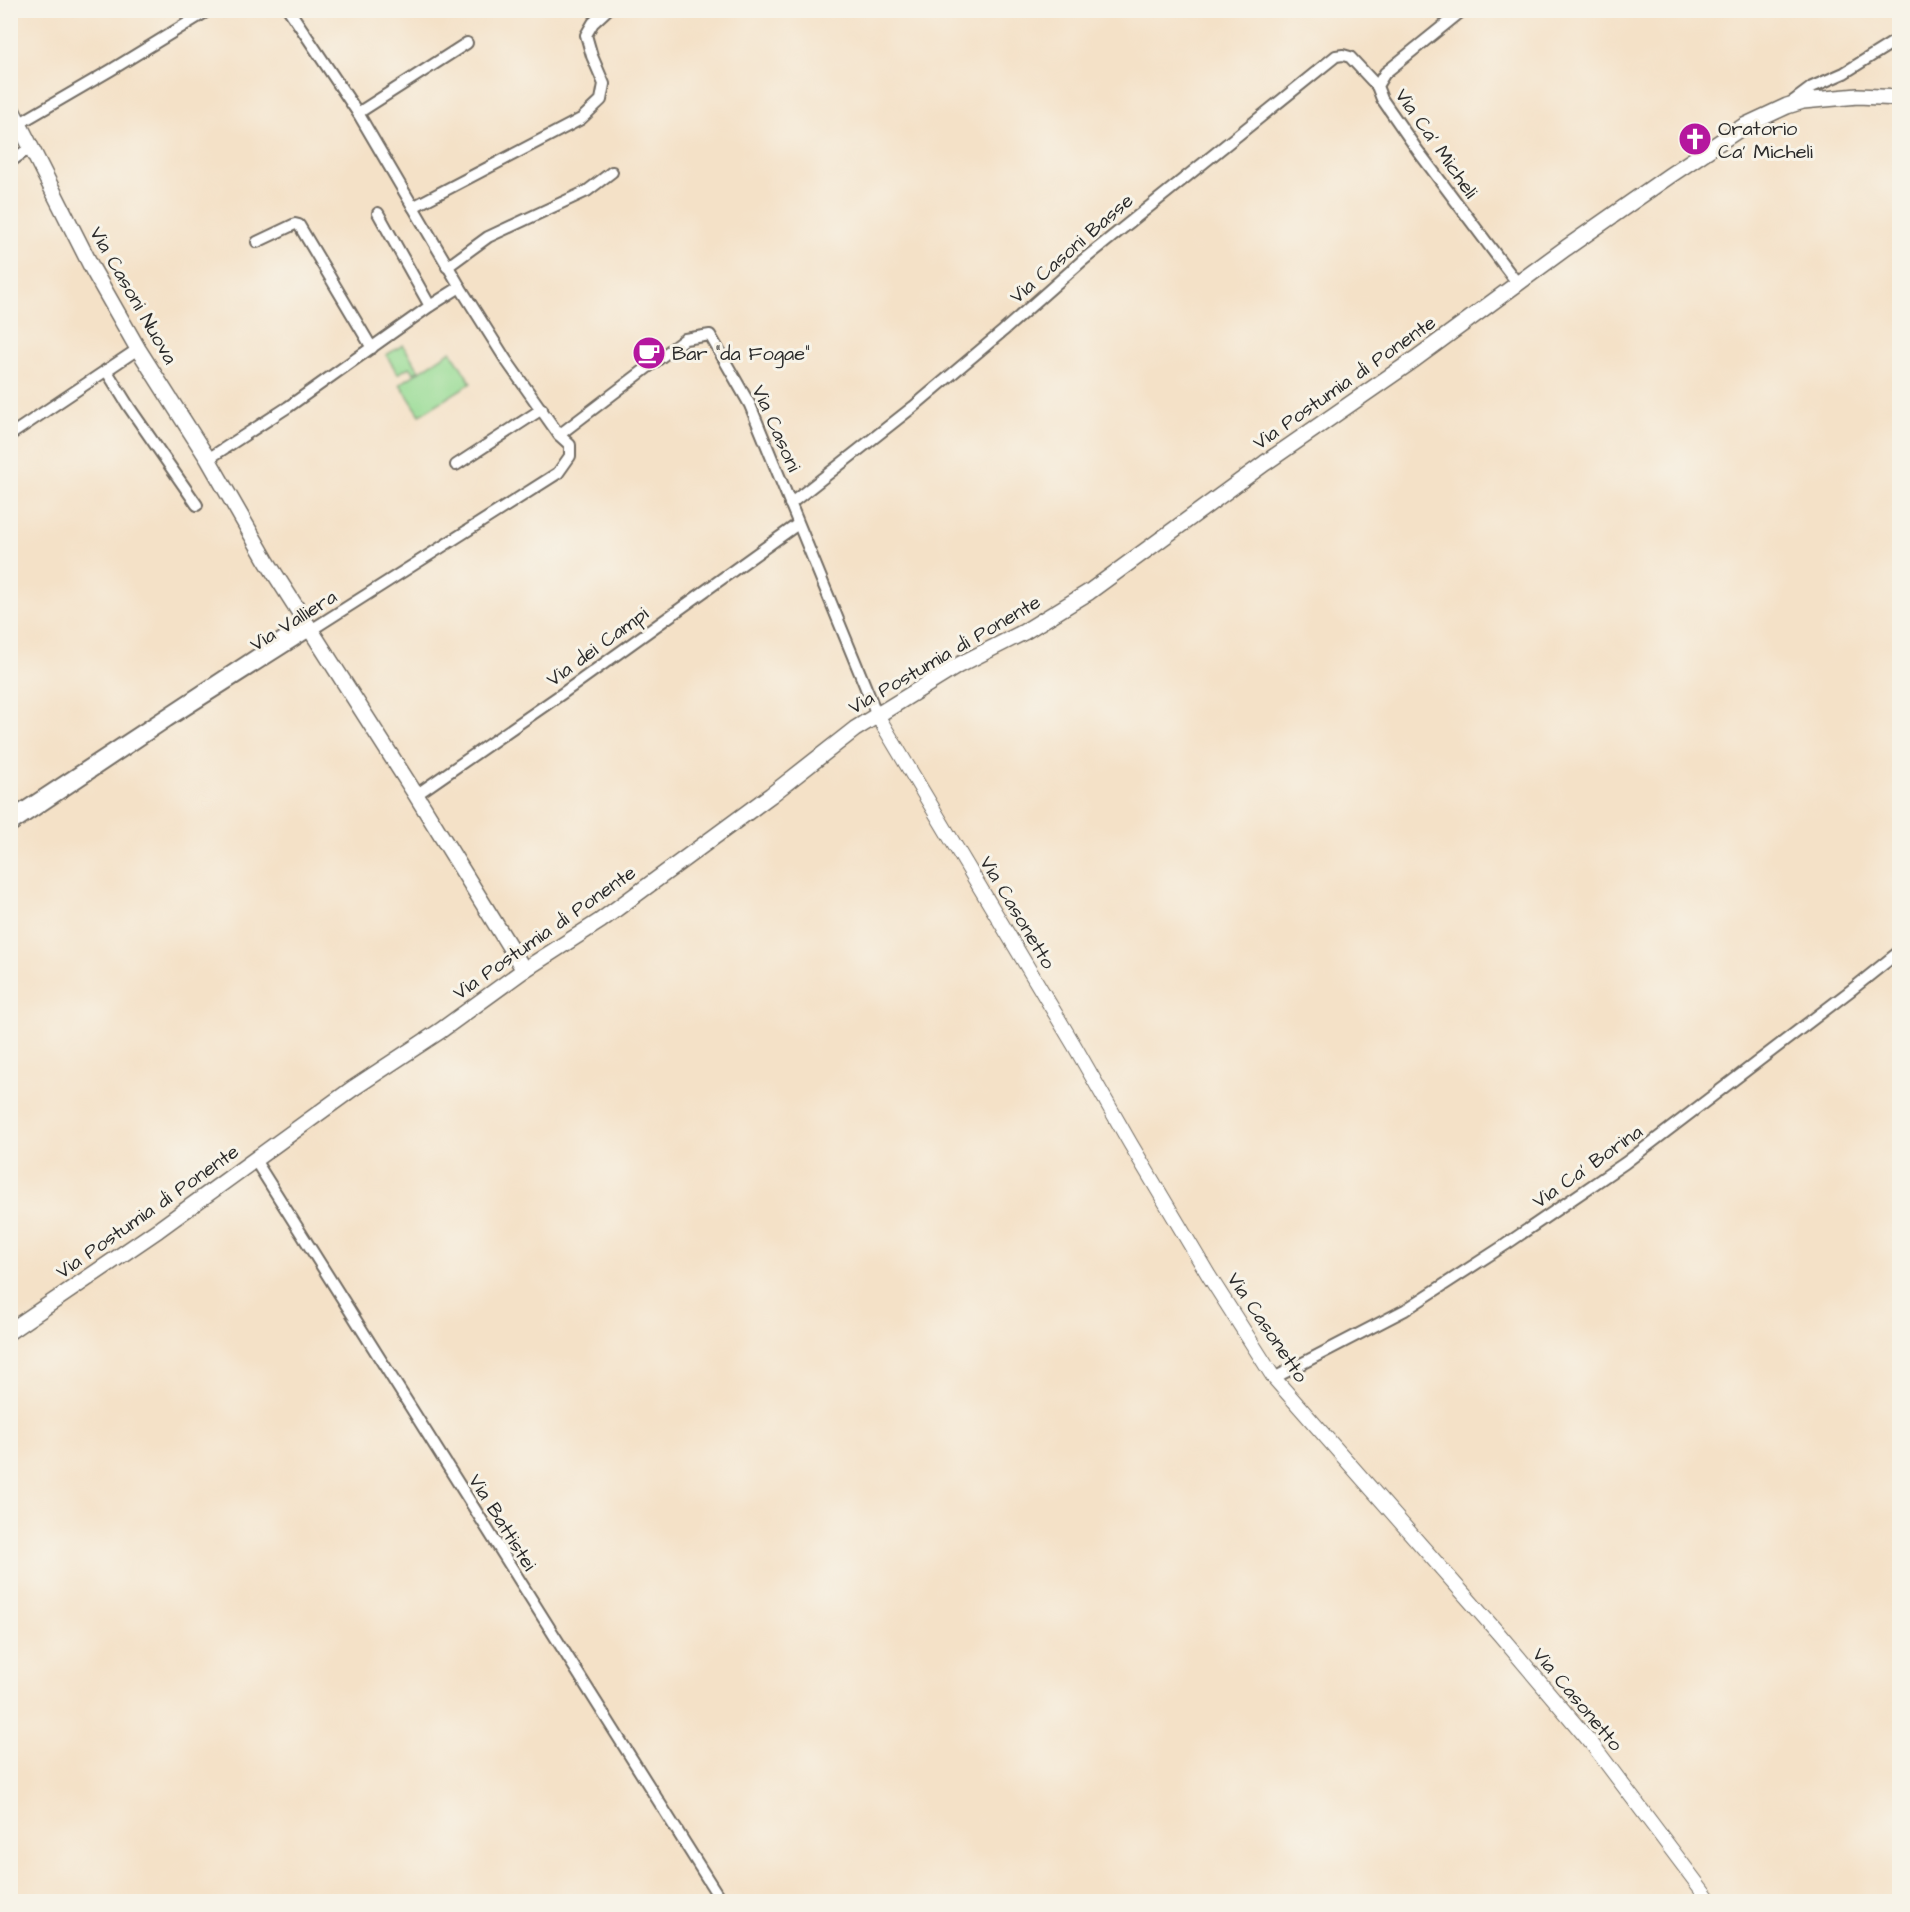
<svg xmlns="http://www.w3.org/2000/svg" width="1910" height="1912" viewBox="0 0 1910 1912" font-family="'Architects Daughter',sans-serif">
  <rect width="100%" height="100%" fill="#f7f3e8"/>
  <filter id="ink" filterUnits="userSpaceOnUse"><feTurbulence type="fractalNoise" baseFrequency=".0167" numOctaves="2"/><feDisplacementMap in="SourceGraphic" scale="12" xChannelSelector="R" yChannelSelector="G"/><feConvolveMatrix kernelMatrix="1 2 1 2 8 2 1 2 1" color-interpolation-filters="sRGB"/></filter>
  <filter id="wash" filterUnits="userSpaceOnUse"><feTurbulence type="fractalNoise" baseFrequency=".008" numOctaves="4" result="noise"/><feDisplacementMap in="SourceGraphic" scale="24" xChannelSelector="R" yChannelSelector="G"/><feGaussianBlur stdDeviation="1.35" result="paint"/><feColorMatrix in="noise" values="0 0 0 0 0 0 0 0 0 0 0 0 0 0 0 0 0 1.4 0 .05"/><feComposite in="paint" operator="in"/></filter>
  <g filter="url(#wash)">
    <rect width="100%" height="100%" fill="#f4e1c7"/>
    <g fill="#97db94" stroke="#618360" stroke-width="1.5">
      <polygon points="403,345 419,370 414,373 409,367 398,374 386,355"/>
      <polygon points="451,351 471,383 420,415 400,384"/>
    </g>
  </g>
  <g filter="url(#ink)">
    <g fill="none" stroke-linecap="round" stroke-linejoin="round">
      <g stroke="#716b62" stroke-width="14">
        <g id="minor">
          <polyline points="289,10 358,113 460,287 506,360 559,435 685,339 710,335 750,405 877,715"/>
          <polyline points="1463,10 1385,73 1377,86 1382,99 1418,151 1518,284"/>
          <polyline points="1792,102 1812,87 1844,73 1900,38"/>
          <polyline points="358,113 467,43"/>
          <polyline points="20,123 111,70 209,10"/>
          <polyline points="10,162 31,147"/>
          <polyline points="413,207 581,119 601,100 604,84 592,56 586,35 593,23 607,10"/>
          <polyline points="378,213 430,306"/>
          <polyline points="257,242 295,224 299,225 372,348"/>
          <polyline points="447,267 488,237 587,191 612,172"/>
          <polyline points="106,370 129,407 197,505"/>
          <polyline points="10,435 138,349"/>
          <polyline points="208,459 288,407 430,306 460,287"/>
          <polyline points="456,465 542,409"/>
          <polyline points="790,504 913,407 1003,331 1082,261 1336,56 1343,55 1350,57 1377,86"/>
          <polyline points="416,795 563,693 798,524"/>
          <polyline points="10,817 306,622"/>
          <polyline points="10,827 168,721 558,473 570,456 570,445 559,435"/>
          <polyline points="255,1160 722,1902"/>
          <polyline points="1274,1378 1405,1310 1505,1245 1625,1163 1850,991 1900,951"/>
        </g>
      </g>
      <g stroke="#716b62" stroke-width="16">
        <polyline id="tertiary" points="877,715 1074,1045 1130,1143 1209,1276 1274,1378 1499,1634 1592,1744 1711,1902"/>
      </g>
      <g stroke="#716b62" stroke-width="18">
        <g id="secondary">
          <polyline points="10,106 93,270 138,349 208,459 266,560 416,795 524,970"/>
          <polyline points="10,1331 158,1230 352,1089 440,1031 524,970 600,921 771,795 855,729 957,666 1024,632 1089,592 1265,463 1415,359 1566,248 1669,176 1744,126 1787,106 1803,101 1858,96 1900,98"/>
        </g>
      </g>
      <use href="#minor" stroke="#fff" stroke-width="10"/>
      <use href="#tertiary" stroke="#fff" stroke-width="14"/>
      <use href="#secondary" stroke="#fff" stroke-width="15"/>
    </g>
  </g>
  <defs>
    <g id="church-disc" transform="scale(1.725)"><circle r="9.5" fill="#b5179e" stroke="#f7f3e8"/><path d="M-1.2-6h2.4v3.5h3.3v2.4h-3.3V6h-2.4V-.1h-3.3v-2.4h3.3Z" fill="#fff"/></g>
    <g id="cafe-disc" transform="scale(1.725)"><circle r="9.5" fill="#b5179e" stroke="#f7f3e8"/><path d="M-5.5-4.5H6V0H3Q3 3.5 0 3.5H-2.5Q-5.5 3.5-5.5 0ZM3-3.2v2h1.7v-2ZM-6 4.5H4V6H-6Z" fill="#fff"/></g>
  </defs>
  <g fill-rule="evenodd">
    <use href="#church-disc" x="1695" y="139"/>
    <use href="#cafe-disc" x="649" y="353"/>
  </g>
  <g text-anchor="middle" stroke-width="6" stroke-linejoin="round" paint-order="stroke">
    <g font-size="20" fill="#2b2b2b" stroke="#f7f3e8" text-anchor="start">
      <text x="1718" y="135">Oratorio<tspan x="1718" dy="23">Ca' Micheli</tspan></text>
      <text x="672" y="360">Bar "da Fogae"</text>
    </g>
    <g font-size="20" fill="#2b2b2b" stroke="#f7f3e8">
      <text transform="translate(1437 143) rotate(55)" y="7">Via Ca' Micheli</text>
      <text transform="translate(1071 248) rotate(-41)" y="7">Via Casoni Basse</text>
      <text transform="translate(134 295) rotate(60)" y="7">Via Casoni Nuova</text>
      <text transform="translate(1344 382) rotate(-35)" y="7">Via Postumia di Ponente</text>
      <text transform="translate(777 428) rotate(66)" y="7">Via Casoni</text>
      <text transform="translate(293 620) rotate(-32)" y="7">Via Valliera</text>
      <text transform="translate(597 646) rotate(-36)" y="7">Via dei Campi</text>
      <text transform="translate(944 654) rotate(-30)" y="7">Via Postumia di Ponente</text>
      <text transform="translate(1018 912) rotate(59)" y="7">Via Casonetto</text>
      <text transform="translate(544 932) rotate(-35)" y="7">Via Postumia di Ponente</text>
      <text transform="translate(1587 1166) rotate(-35)" y="7">Via Ca' Borina</text>
      <text transform="translate(147 1211) rotate(-35)" y="7">Via Postumia di Ponente</text>
      <text transform="translate(1268 1327) rotate(56)" y="7">Via Casonetto</text>
      <text transform="translate(503 1522) rotate(58)" y="7">Via Battistei</text>
      <text transform="translate(1578 1699) rotate(50)" y="7">Via Casonetto</text>
    </g>
  </g>
  <rect width="1910" height="1912" fill="none" stroke="#f7f3e8" stroke-width="36"/>
</svg>
